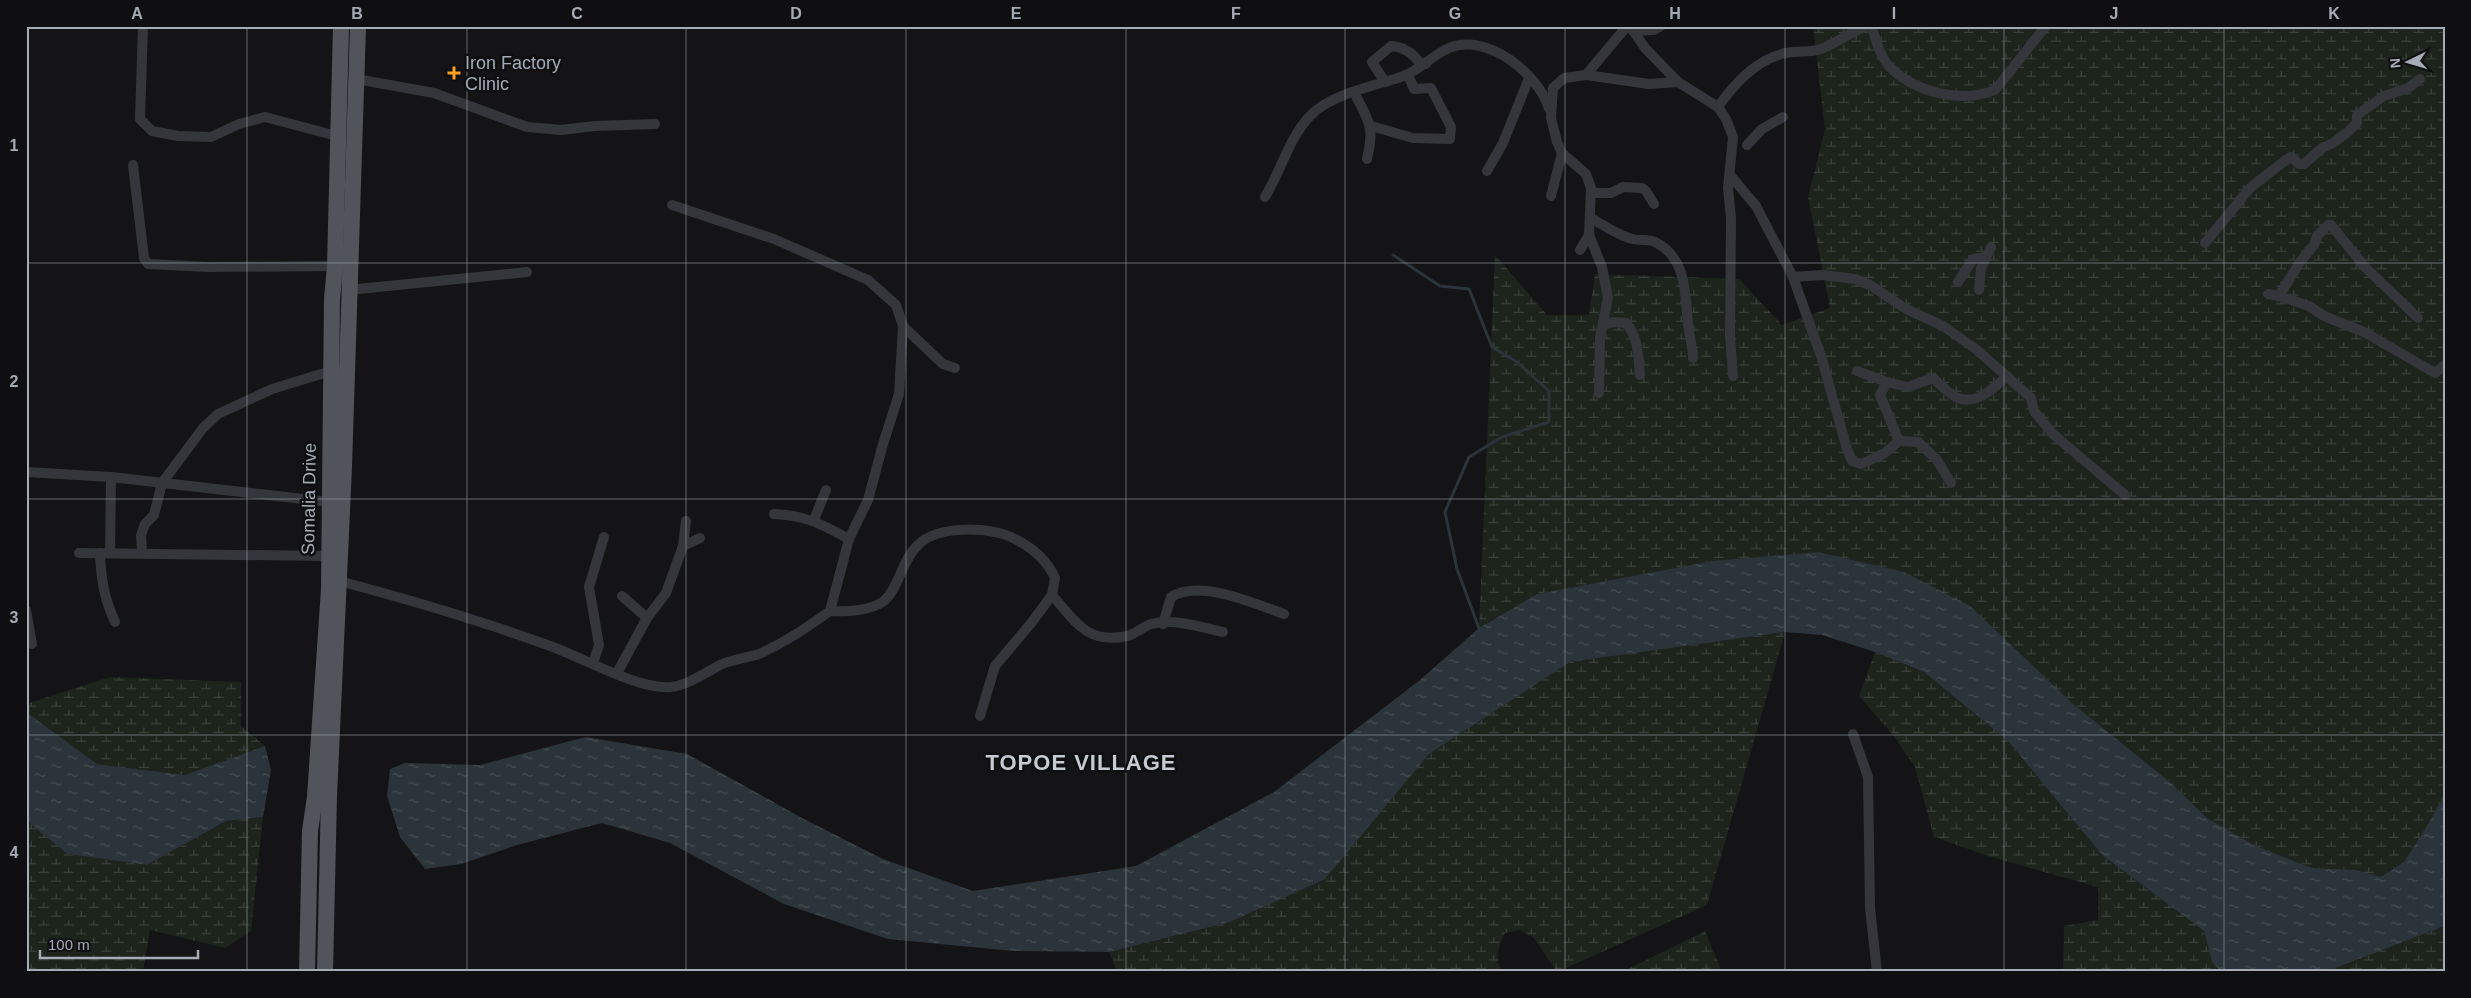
<svg xmlns="http://www.w3.org/2000/svg" width="2471" height="998" viewBox="0 0 2471 998" font-family="Arial,sans-serif">
  <defs>
    <pattern id="wetland-marsh" width="20" height="14" patternUnits="userSpaceOnUse" patternTransform="scale(1.25)"><rect width="20" height="14" fill="#1c241c"/><path d="M1 5h8M5 5V1M11 12h8M15 12V8" fill="none" stroke="#3a413b"/></pattern>
    <pattern id="water-ripples" width="26" height="14" patternUnits="userSpaceOnUse" patternTransform="scale(1.25)"><rect width="26" height="14" fill="#2a343a"/><path d="M2 4q2-2 4 0t4 0M15 11q2-2 4 0t4 0" fill="none" stroke="#464f54"/></pattern>
  </defs>
  <rect width="100%" height="100%" fill="#141416"/>
  <g fill="url(#wetland-marsh)">
    <polygon points="1813,26 2445,26 2445,792 2431,819 2404,862 2381,877 2356,870 2312,868 2254,845 2207,818 2170,782 2072,703 1712,561 1537,594 1479,628 1495,255 1547,315 1589,315 1595,274 1739,279 1782,325 1830,308 1808,197 1825,130"/>
    <path d="M1785 632 1707 905 1557 972 1533 937 1520 930 1505 933C1499 945 1493 960 1503 972H1117L1109 952 1230 922 1324 879 1429 754 1570 662Z"/>
    <polygon points="1875,652 1924,672 2008,741 2102,855 2204,931 2212,962 2221,972 2063,972 2064,926 2098,920 2098,887 1988,856 1934,837 1915,767 1894,736 1859,696"/>
    <polygon points="110,677 241,682 241,726 265,746 185,775 96,764 26,712 26,704"/>
    <polygon points="263,817 251,931 225,948 150,930 143,972 26,972 26,820 67,854 147,865 226,821"/>
    <polygon points="2445,926 2445,972 2325,972"/>
    <polygon points="1705,931 1722,972 1622,972"/>
  </g>
  <g fill="url(#water-ripples)">
    <polygon points="1818,552 1904,572 1970,606 2072,703 2170,782 2207,818 2254,845 2312,868 2356,870 2381,877 2404,862 2431,819 2445,792 2445,926 2325,972 2221,972 2212,962 2204,931 2102,855 2008,741 1924,672 1875,652 1822,635 1785,632 1570,662 1429,754 1325,879 1230,922 1109,952 1013,951 888,939 784,904 670,843 602,823 517,845 461,864 425,869 400,837 387,796 390,769 405,763 480,765 586,737 687,754 802,818 883,859 973,891 1136,866 1274,792 1420,680 1479,628 1537,594 1712,561"/>
    <polygon points="26,712 97,764 185,775 265,746 271,770 263,817 226,821 147,865 67,854 26,820"/>
  </g>
  <g fill="none" stroke-linecap="round" stroke-linejoin="round">
    <polyline stroke="#2a343a" stroke-width="3" points="1393,255 1440,286 1469,289 1492,347 1517,362 1549,391 1549,422 1502,437 1469,457 1445,512 1457,569 1480,631"/>
    <g stroke="#35363b" stroke-width="10">
      <polyline points="143,26 140,119 152,131 178,136 211,137 239,124 265,117 337,136"/>
      <polyline points="1630,26 1645,48 1678,82"/>
      <path d="M1872 26C1875 39 1880 55 1888 65 1913 92 1961 104 1995 90L2046 26"/>
      <polyline points="1633,31 1654,30 1661,26"/>
      <polyline points="1586,75 1627,26"/>
      <polyline points="356,79 434,93 527,127 561,130 595,126 655,124"/>
      <path d="M1385 82 1372 62 1391 46C1403 47 1412 52 1419 62L1426 64"/>
      <path d="M1354 92C1369 122 1375 126 1367 159"/>
      <path d="M1718 107C1734 84 1757 59 1786 53 1798 50 1810 53 1821 49 1837 43 1850 32 1867 26"/>
      <polyline points="1371,126 1413,138 1450,139 1451,127 1431,88 1414,89 1408,75"/>
      <polyline points="1747,145 1762,129 1783,117"/>
      <polyline points="133,165 144,258 148,264 208,267 335,266"/>
      <polyline points="1487,171 1503,143 1529,78"/>
      <polyline points="1730,175 1756,206 1793,277 1823,275 1855,279 1870,285 1906,309 1943,326 1976,349 2031,398 2034,411 2053,434 2125,495"/>
      <polyline points="1592,193 1611,193 1623,187 1642,188 1646,191 1654,204"/>
      <polyline points="1551,196 1562,153"/>
      <path d="M1265 197C1281 171 1289 137 1311 115 1331 94 1374 86 1401 77 1420 71 1432 55 1449 48 1487 32 1539 74 1549 109"/>
      <polyline points="672,205 774,239 868,280 896,305 903,326 899,394 883,444 868,500 849,539 830,611"/>
      <path d="M1591 218C1603 225 1616 234 1629 238 1638 242 1647 238 1655 242 1687 257 1685 295 1688 324 1689 336 1693 346 1693 358"/>
      <polyline points="2205,243 2250,188 2286,160 2291,157 2299,164 2304,164 2322,148 2333,143 2349,131 2357,123 2357,115 2384,96 2408,88 2420,79"/>
      <polyline points="1580,250 1589,235"/>
      <polyline points="1793,277 1821,356 1847,449 1852,461 1861,464 1885,453 1899,441 1880,395 1887,382 1857,371"/>
      <polyline points="1958,282 1973,259 1986,257"/>
      <polyline points="348,290 527,272"/>
      <polyline points="1979,290 1981,268 1991,247"/>
      <polyline points="2268,294 2279,296 2309,306 2324,316 2364,332 2435,373 2445,365"/>
      <polyline points="2279,296 2300,262 2314,245 2317,236 2328,225 2331,225 2365,267 2418,318"/>
      <path d="M1603 325 1613 322 1626 323C1639 337 1638 358 1640 375"/>
      <polyline points="903,326 943,364 955,368"/>
      <path d="M1887 382 1908 387 1933 378C1940 384 1950 395 1958 398 1977 405 1994 388 2007 376"/>
      <polyline points="1599,393 1600,337 1608,298 1602,267 1589,235 1591,188 1586,174 1562,153 1557,142 1551,118 1553,88 1564,78 1586,75 1649,84 1678,82 1718,107 1726,119 1733,137 1728,188 1731,218 1730,336 1733,376"/>
      <polyline points="1899,441 1918,442 1937,460 1951,483"/>
      <polyline points="26,472 111,477 329,502"/>
      <path d="M774 514C805 515 821 524 849 539"/>
      <polyline points="814,520 826,490"/>
      <polyline points="683,546 686,521"/>
      <polyline points="142,552 141,535 145,524 154,515 162,483 203,428 218,414 272,389 331,371"/>
      <polyline points="79,553 328,556"/>
      <path d="M100 553C101 579 104 598 115 622"/>
      <polyline points="110,553 111,477"/>
      <path d="M339 581C411 600 482 621 553 647 583 658 639 690 671 687 689 685 706 672 722 664 734 659 747 658 759 654 786 642 806 628 830 611 846 612 872 611 885 600 899 587 902 560 918 545 937 525 992 526 1015 539 1033 548 1047 560 1055 578L1052 595 1032 622 995 666 980 716"/>
      <path d="M1052 595C1074 620 1087 645 1127 636 1136 634 1142 627 1151 624 1174 618 1201 627 1223 632"/>
      <polyline points="622,596 647,618"/>
      <polyline points="26,610 32,644"/>
      <path d="M1163 624 1171 597C1201 579 1252 603 1284 614"/>
      <polyline points="593,663 599,645 589,587 604,537"/>
      <polyline points="617,673 647,618 666,593 683,546 700,538"/>
      <polyline points="1853,734 1868,777 1870,908 1877,972"/>
    </g>
    <g stroke="#51545a" stroke-width="16">
      <polyline points="307,972 310,831 315,797 329,589 332,299 335,266 341,26"/>
      <polyline points="325,972 329,796 344,467 358,26"/>
    </g>
  </g>
  <path fill="none" stroke="#a5acb7" stroke-width="1" stroke-opacity="0.55" d="M247 26V972M467 26V972M686 26V972M906 26V972M1126 26V972M1345 26V972M1565 26V972M1785 26V972M2004 26V972M2224 26V972M26 263H2445M26 499H2445M26 735H2445"/>
  <path fill="#fba127" stroke="#0f0f11" stroke-width="2" d="M451.5 65.5h5v5h5v5h-5v5h-5v-5h-5v-5h5z"/>
  <g text-anchor="middle" stroke-width="5" stroke-linejoin="round" paint-order="stroke">
    <g font-size="18" fill="#a5acb7" stroke="#0f0f11" text-anchor="start">
      <text x="465" y="69">Iron Factory<tspan x="465" dy="21">Clinic</tspan></text>
    </g>
    <g font-size="18" fill="#a5acb7" stroke="#0f0f11">
      <text transform="translate(309 499) rotate(-89)" y="6">Somalia Drive</text>
    </g>
    <g font-size="22" font-weight="bold" letter-spacing="1" fill="#c6cbd3" stroke="#0f0f11">
      <text x="1081" y="770">TOPOE VILLAGE</text>
    </g>
  </g>
  <rect width="2471" height="998" fill="none" stroke="#0f0f11" stroke-width="55"/>
  <g transform="translate(2408 62) rotate(265)" stroke="#0f0f11" stroke-width="4" paint-order="stroke">
  <path d="M0-4L9 19L0 12L-9 19Z" fill="#a5acb7"/>
  <text y="-8" font-size="14" font-weight="bold" text-anchor="middle" fill="#a5acb7">N</text>
  </g>
  <path d="M40 950v8h158v-8" fill="none" stroke="#a5acb7" stroke-width="2.5"/>
  <text x="48" y="950" font-size="15" fill="#a5acb7" stroke="#0f0f11" stroke-width="4" paint-order="stroke">100 m</text>
  <rect x="28" y="28" width="2416" height="942" fill="none" stroke="#a5acb7" stroke-width="2"/>
  <g font-size="16" text-anchor="middle" font-weight="bold" fill="#a5acb7">
    <text x="137" y="19">A</text>
    <text x="357" y="19">B</text>
    <text x="577" y="19">C</text>
    <text x="796" y="19">D</text>
    <text x="1016" y="19">E</text>
    <text x="1236" y="19">F</text>
    <text x="1455" y="19">G</text>
    <text x="1675" y="19">H</text>
    <text x="1894" y="19">I</text>
    <text x="2114" y="19">J</text>
    <text x="2334" y="19">K</text>
    <text x="14" y="151">1</text>
    <text x="14" y="387">2</text>
    <text x="14" y="623">3</text>
    <text x="14" y="858">4</text>
  </g>
</svg>
